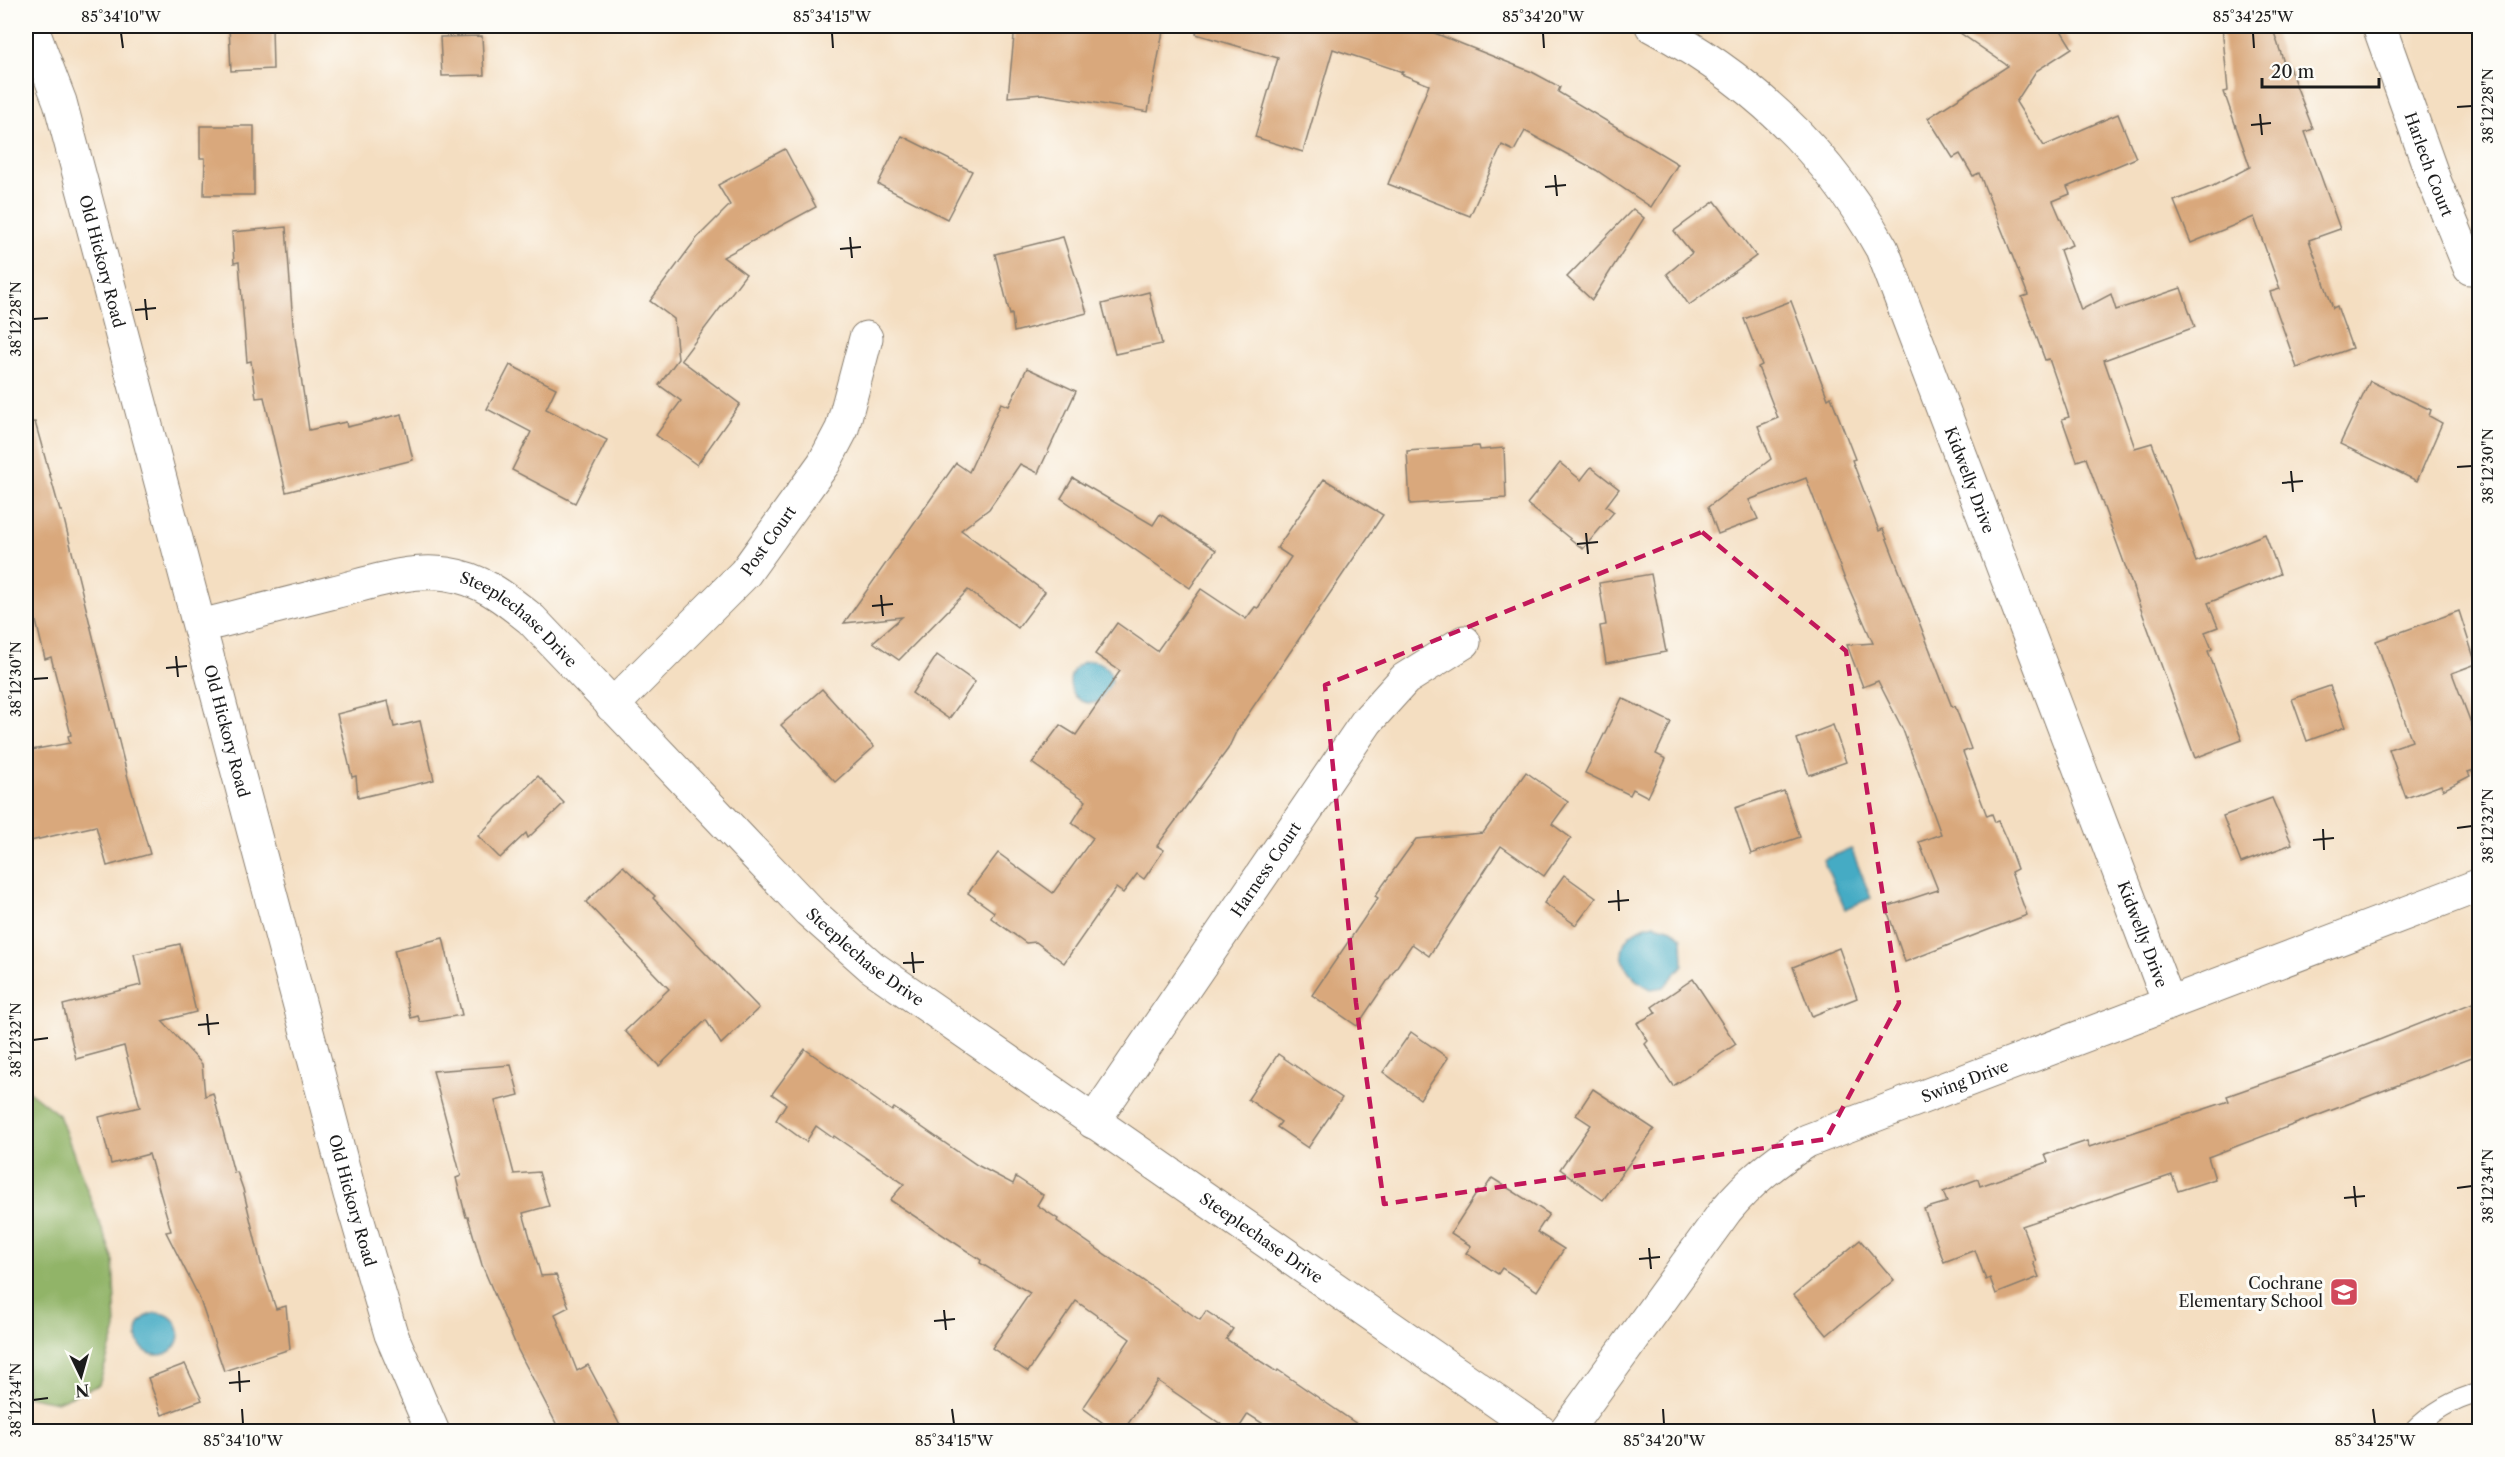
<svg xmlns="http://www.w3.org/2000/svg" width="2505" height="1457" viewBox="0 0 2505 1457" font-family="'Libre Caslon Text',serif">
  <rect width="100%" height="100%" fill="#fdfcf7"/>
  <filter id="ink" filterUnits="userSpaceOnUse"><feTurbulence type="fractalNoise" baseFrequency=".0167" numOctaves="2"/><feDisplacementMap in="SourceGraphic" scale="12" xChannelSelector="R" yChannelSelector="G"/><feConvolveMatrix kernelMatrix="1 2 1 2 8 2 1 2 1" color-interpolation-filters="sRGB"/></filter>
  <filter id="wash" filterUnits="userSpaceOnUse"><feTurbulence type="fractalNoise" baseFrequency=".008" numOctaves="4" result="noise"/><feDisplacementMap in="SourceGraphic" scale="24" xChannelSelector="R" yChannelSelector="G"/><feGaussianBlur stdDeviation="1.35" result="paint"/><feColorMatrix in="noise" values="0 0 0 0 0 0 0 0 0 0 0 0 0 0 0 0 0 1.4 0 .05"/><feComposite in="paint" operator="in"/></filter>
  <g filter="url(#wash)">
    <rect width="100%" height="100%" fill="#f4dec1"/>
    <polygon fill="#91b468" stroke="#566842" stroke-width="1.5" points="26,1089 59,1115 113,1258 116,1329 99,1385 57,1402 26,1396"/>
    <g fill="#45abc4" stroke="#306470" stroke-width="1.5">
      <circle cx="1091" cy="682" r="21"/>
      <polygon points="1851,848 1871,898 1845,909 1823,860"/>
      <path d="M1655 924 1672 929 1682 938 1683 965 1664 987 1651 989C1614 971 1610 932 1655 924Z"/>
      <circle cx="158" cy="1334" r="21"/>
    </g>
    <g id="blocks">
      <g fill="#d9a87c">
        <polygon points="229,26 272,26 273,69 231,71"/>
        <polygon points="1015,26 1164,26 1148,112 1042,94 1008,97"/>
        <polygon points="1198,26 1417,26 1532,72 1560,87 1558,92 1678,164 1651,207 1596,170 1525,131 1514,151 1502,145 1470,216 1388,184 1429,85 1401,74 1403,72 1333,49 1303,152 1255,137 1278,58 1196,34"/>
        <polygon points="1950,26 2057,26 2061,31 2064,29 2062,32 2072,48 2036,71 2016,102 2044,146 2118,114 2136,158 2067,187 2070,194 2053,201 2072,245 2060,250 2081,310 2111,294 2116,310 2181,288 2195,327 2104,360 2135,448 2152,443 2196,562 2265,534 2280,574 2208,603 2218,627 2205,632 2212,649 2208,651 2242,740 2195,758 2086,458 2077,461 2062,419 2069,417 2049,359 2045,360 2022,297 2028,295 1979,173 1973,176 1960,154 1953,158 1928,118 2008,66"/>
        <polygon points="2222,26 2272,26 2286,69 2289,67 2313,129 2305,132 2340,229 2309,240 2333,308 2337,306 2352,348 2297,368 2270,292 2280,289 2254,217 2191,243 2174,201 2213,186 2250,167 2224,92 2228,91"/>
        <polygon points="482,36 484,75 442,76 440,37"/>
        <polygon points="200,126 254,126 254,195 204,195 205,158 200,158"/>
        <polygon points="902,136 972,171 947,219 878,184"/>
        <polygon points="785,149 816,207 723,257 746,274 681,360 740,404 697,465 656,435 681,401 659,385 678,359 674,319 650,301 697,238 730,205 718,185"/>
        <polygon points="1715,201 1756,256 1689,305 1667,274 1692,253 1674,231"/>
        <polygon points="1633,209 1644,218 1592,300 1567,277"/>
        <polygon points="286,227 293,324 309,430 346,422 347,427 402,414 413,460 286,492 264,397 256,398 251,361 247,362 239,262 234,263 232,232"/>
        <polygon points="1063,237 1087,313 1014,332 1012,314 1010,315 995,254"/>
        <polygon points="1149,292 1162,344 1115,354 1102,304"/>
        <polygon points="1791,301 1828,399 1831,397 1855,459 1852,460 1879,531 1883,529 1952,707 1955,706 1971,749 1963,752 1987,816 1992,814 1995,822 1998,821 2007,841 2017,869 2011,872 2027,915 1905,962 1886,907 1938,890 1919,842 1941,834 1903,730 1878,681 1863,687 1847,645 1873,643 1844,577 1806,478 1749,500 1758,519 1718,534 1708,507 1771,459 1758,426 1778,418 1758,367 1762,365 1744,319"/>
        <polygon points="510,365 556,388 546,409 607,440 575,503 512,470 531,432 487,409"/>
        <polygon points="1027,368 1076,391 1038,473 1020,464 989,509 961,530 1045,592 1018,628 968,590 899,660 873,642 902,617 844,623 956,463 969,472 1001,403 1009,406"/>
        <polygon points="2370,381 2431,410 2429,416 2442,423 2417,481 2340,444"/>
        <polygon points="35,422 60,511 62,511 128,778 150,854 107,866 96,826 26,842 26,751 70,743 68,736 71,735 51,657 45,659 26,579 26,423"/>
        <polygon points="1479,446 1480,450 1504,448 1506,498 1410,504 1407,451"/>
        <polygon points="1560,463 1581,480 1591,467 1619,489 1606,506 1614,512 1583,549 1527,504"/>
        <polygon points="1073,478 1153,525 1160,514 1216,550 1190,588 1061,498"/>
        <polygon points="1324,479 1383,515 1236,732 1228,749 1157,846 1164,850 1144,879 1137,874 1123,893 1116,888 1064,963 1036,942 1026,943 991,918 994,912 968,893 998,853 1053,893 1093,838 1072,823 1086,801 1032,763 1060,725 1076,735 1120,671 1095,654 1117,623 1157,651 1201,589 1246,619 1255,607 1258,608 1291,557 1277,548"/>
        <polygon points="1651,574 1666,652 1606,663 1600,626 1606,625 1599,583"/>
        <polygon points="2459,611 2476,664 2452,673 2480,747 2480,768 2468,772 2470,776 2443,790 2441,785 2406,798 2389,749 2412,741 2376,641"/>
        <polygon points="937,655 975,682 949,719 912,693"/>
        <polygon points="2330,686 2345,727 2307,741 2292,699"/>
        <polygon points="822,689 874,747 835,782 781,725"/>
        <polygon points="1622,698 1671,722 1656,754 1666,759 1648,797 1633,789 1630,795 1585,773"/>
        <polygon points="388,701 394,727 420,721 434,780 358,798 356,776 352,777 337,714"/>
        <polygon points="1833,725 1846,762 1809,775 1797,739"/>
        <polygon points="1526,772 1568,802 1552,824 1571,838 1544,876 1501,846 1429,956 1412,944 1357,1026 1312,995 1378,898 1375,896 1416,839 1483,833"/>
        <polygon points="538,776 564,803 528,838 526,833 500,858 478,836"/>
        <polygon points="1784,791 1800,837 1751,854 1735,808"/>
        <polygon points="2272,798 2292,844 2241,863 2223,816"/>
        <polygon points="623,866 655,896 653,898 759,1008 721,1044 706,1020 659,1066 625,1031 669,989 586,902"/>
        <polygon points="1564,875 1596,898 1576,925 1544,903"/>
        <polygon points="443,938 462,1015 420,1022 418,1016 411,1018 394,950"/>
        <polygon points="180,944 196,1012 162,1021 202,1064 205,1096 213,1093 234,1173 237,1172 243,1189 261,1264 276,1309 286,1306 290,1349 224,1371 199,1297 166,1232 171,1231 149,1154 111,1164 99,1117 140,1107 124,1046 76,1059 63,1005 141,985 134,954"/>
        <polygon points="1839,948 1857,998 1812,1016 1793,967"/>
        <polygon points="1693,979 1736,1044 1673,1086 1645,1044 1648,1041 1637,1023 1656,1013 1652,1007"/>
        <polygon points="2480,1000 2480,1054 2208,1157 2215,1179 2178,1191 2172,1175 2022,1226 2036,1261 2033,1262 2039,1277 1996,1294 1990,1278 1986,1280 1975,1250 1944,1262 1924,1209 1947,1202 1943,1192 1978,1179 1980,1186 2048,1162 2045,1155 2087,1141 2089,1147 2229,1101 2227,1096 2326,1061"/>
        <polygon points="1411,1032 1448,1058 1420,1099 1383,1072"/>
        <polygon points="805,1049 892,1111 894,1108 977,1165 1013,1184 1016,1177 1043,1195 1037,1205 1058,1219 1057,1221 1200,1320 1206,1311 1233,1329 1226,1339 1277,1372 1278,1370 1367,1431 1274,1431 1248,1414 1237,1431 1231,1431 1158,1381 1123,1431 1114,1431 1083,1408 1130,1339 1076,1301 1028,1372 992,1348 1030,1293 980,1263 981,1260 890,1200 904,1184 834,1136 833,1138 816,1126 806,1142 776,1120 786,1104 772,1094"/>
        <polygon points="1278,1054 1342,1098 1308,1148 1277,1127 1281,1122 1248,1099"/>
        <polygon points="511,1065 519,1095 495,1101 514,1174 539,1172 549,1206 523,1213 541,1276 556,1275 569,1307 555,1314 577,1371 588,1365 623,1431 560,1431 518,1350 482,1265 468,1217 466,1217 456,1178 461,1176 433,1071"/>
        <polygon points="1593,1089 1654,1129 1603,1200 1560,1169 1591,1125 1576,1115"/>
        <polygon points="1492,1178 1549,1214 1537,1232 1564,1249 1537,1291 1502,1268 1498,1274 1466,1253 1471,1246 1451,1233 1478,1191 1482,1193"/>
        <polygon points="1860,1240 1894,1280 1827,1335 1794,1295"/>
        <polygon points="185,1364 202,1400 162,1415 148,1378"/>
      </g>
    </g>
  </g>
  <g filter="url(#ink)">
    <use href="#blocks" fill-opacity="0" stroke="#887d6e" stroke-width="1.5"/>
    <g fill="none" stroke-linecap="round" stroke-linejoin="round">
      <g stroke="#887d6e" stroke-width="20">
        <path id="lane" d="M2412 1432C2431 1412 2453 1399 2480 1392"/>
      </g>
      <g stroke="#887d6e" stroke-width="35">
        <g id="street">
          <path id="s1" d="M31 26 60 102 350 1194 391 1334 433 1432"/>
          <path id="s2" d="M1652 26C1750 78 1828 152 1882 249L2169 1003"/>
          <path id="s3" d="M2379 26 2434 180 2470 268"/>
          <path id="s4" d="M200 626C245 615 290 603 334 592 370 583 410 568 447 574 482 579 505 598 531 619L809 911 872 967 1541 1432"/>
          <path id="s5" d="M612 706 745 573 824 463 842 429 866 338"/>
          <path id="s6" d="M1093 1122 1367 721 1405 679 1464 642"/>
          <path id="s7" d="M1565 1432 1726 1210C1750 1181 1776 1161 1807 1141L2480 885"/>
        </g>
      </g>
      <use href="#lane" stroke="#fff" stroke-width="18"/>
      <use href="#street" stroke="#fff" stroke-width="33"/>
    </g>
  </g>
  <path fill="none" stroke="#c2185b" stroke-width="4.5" stroke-dasharray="12 8" stroke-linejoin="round" d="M1702 532 1846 651 1899 1003 1826 1139 1384 1204 1356 1003 1325 685Z"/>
  <path fill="none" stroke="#1c1c1c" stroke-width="2" d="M121 33 123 48M832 33 833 48M1543 33 1544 48M2253 33 2254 48M2457 107 2472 106M2260 114 2262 135M2251 125 2271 123M1555 175 1557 196M1545 187 1566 185M850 237 852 258M840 249 861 247M145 299 147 320M135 310 156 308M33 319 48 318M2457 467 2472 466M2291 471 2293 492M2282 483 2303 481M1586 533 1588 554M1577 544 1598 542M881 595 883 616M872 606 893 604M176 656 178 677M166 668 187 666M33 679 48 678M2457 828 2472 826M2323 829 2324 850M2313 840 2334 838M1618 890 1619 911M1608 902 1629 900M912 952 914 973M903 963 924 962M207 1014 209 1035M198 1025 219 1023M33 1040 48 1038M2354 1186 2356 1207M2457 1188 2472 1186M2344 1198 2365 1196M1649 1248 1651 1269M1639 1259 1660 1257M944 1310 946 1330M934 1321 955 1319M239 1371 240 1392M229 1383 250 1381M33 1400 48 1398M242 1409 243 1424M952 1409 954 1424M1663 1409 1664 1424M2373 1409 2375 1424"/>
  <defs>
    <g id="school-square" transform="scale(1.5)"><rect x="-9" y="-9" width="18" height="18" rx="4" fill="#d1495b" stroke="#fdfcf7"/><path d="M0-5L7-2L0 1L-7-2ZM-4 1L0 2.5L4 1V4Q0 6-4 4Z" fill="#fff"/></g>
  </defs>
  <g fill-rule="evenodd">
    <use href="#school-square" x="2344" y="1292"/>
  </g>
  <g text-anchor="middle" stroke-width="6" stroke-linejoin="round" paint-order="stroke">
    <g font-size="16" fill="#1c1c1c" stroke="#fdfcf7">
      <text dy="6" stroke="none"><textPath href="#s3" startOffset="147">Harlech Court</textPath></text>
      <text dy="6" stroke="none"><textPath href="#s1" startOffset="246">Old Hickory Road</textPath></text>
      <text dy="6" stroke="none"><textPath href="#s2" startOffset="572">Kidwelly Drive</textPath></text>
      <text dy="6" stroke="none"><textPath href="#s5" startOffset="228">Post Court</textPath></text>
      <text dy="6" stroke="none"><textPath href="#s4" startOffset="340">Steeplechase Drive</textPath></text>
      <text dy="6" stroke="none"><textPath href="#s1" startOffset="732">Old Hickory Road</textPath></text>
      <text dy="6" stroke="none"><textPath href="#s6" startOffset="306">Harness Court</textPath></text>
      <text dy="6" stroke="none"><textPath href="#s2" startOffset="1058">Kidwelly Drive</textPath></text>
      <text dy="6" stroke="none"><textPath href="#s4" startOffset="826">Steeplechase Drive</textPath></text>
      <text dy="6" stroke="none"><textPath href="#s7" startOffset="550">Swing Drive</textPath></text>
      <text dy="6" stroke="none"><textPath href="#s1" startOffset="1218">Old Hickory Road</textPath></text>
      <text dy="6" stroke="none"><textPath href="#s4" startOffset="1312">Steeplechase Drive</textPath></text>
    </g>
    <g font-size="16" fill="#1c1c1c" stroke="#fdfcf7" text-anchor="end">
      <text x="2323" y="1289">Cochrane<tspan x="2323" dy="18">Elementary School</tspan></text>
    </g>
  </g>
  <rect width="2505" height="1457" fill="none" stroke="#fdfcf7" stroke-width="66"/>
  <g transform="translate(81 1376) rotate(175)" stroke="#fdfcf7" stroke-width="4.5" paint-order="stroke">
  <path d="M0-4.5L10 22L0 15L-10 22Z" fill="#1c1c1c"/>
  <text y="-9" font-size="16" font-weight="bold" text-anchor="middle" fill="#1c1c1c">N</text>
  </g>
  <path d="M2262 78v9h117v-9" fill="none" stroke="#1c1c1c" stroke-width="3"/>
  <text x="2271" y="78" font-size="18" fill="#1c1c1c" stroke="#fdfcf7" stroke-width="4.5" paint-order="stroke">20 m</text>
  <rect x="33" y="33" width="2439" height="1391" fill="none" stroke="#1c1c1c" stroke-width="2"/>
  <g font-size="15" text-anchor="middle" fill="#1c1c1c">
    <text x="121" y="22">85°34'10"W</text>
    <text x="832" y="22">85°34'15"W</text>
    <text x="1543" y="22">85°34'20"W</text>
    <text x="2253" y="22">85°34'25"W</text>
    <text transform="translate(2488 106) rotate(-90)" y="5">38°12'28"N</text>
    <text transform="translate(16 319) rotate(-90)" y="5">38°12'28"N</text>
    <text transform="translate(2488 466) rotate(-90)" y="5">38°12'30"N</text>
    <text transform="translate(16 679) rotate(-90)" y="5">38°12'30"N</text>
    <text transform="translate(2488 826) rotate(-90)" y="5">38°12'32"N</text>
    <text transform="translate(16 1040) rotate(-90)" y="5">38°12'32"N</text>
    <text transform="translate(2488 1186) rotate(-90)" y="5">38°12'34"N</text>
    <text transform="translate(16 1400) rotate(-90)" y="5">38°12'34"N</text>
    <text x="243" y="1446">85°34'10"W</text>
    <text x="954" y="1446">85°34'15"W</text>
    <text x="1664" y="1446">85°34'20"W</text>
    <text x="2375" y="1446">85°34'25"W</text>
  </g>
</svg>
